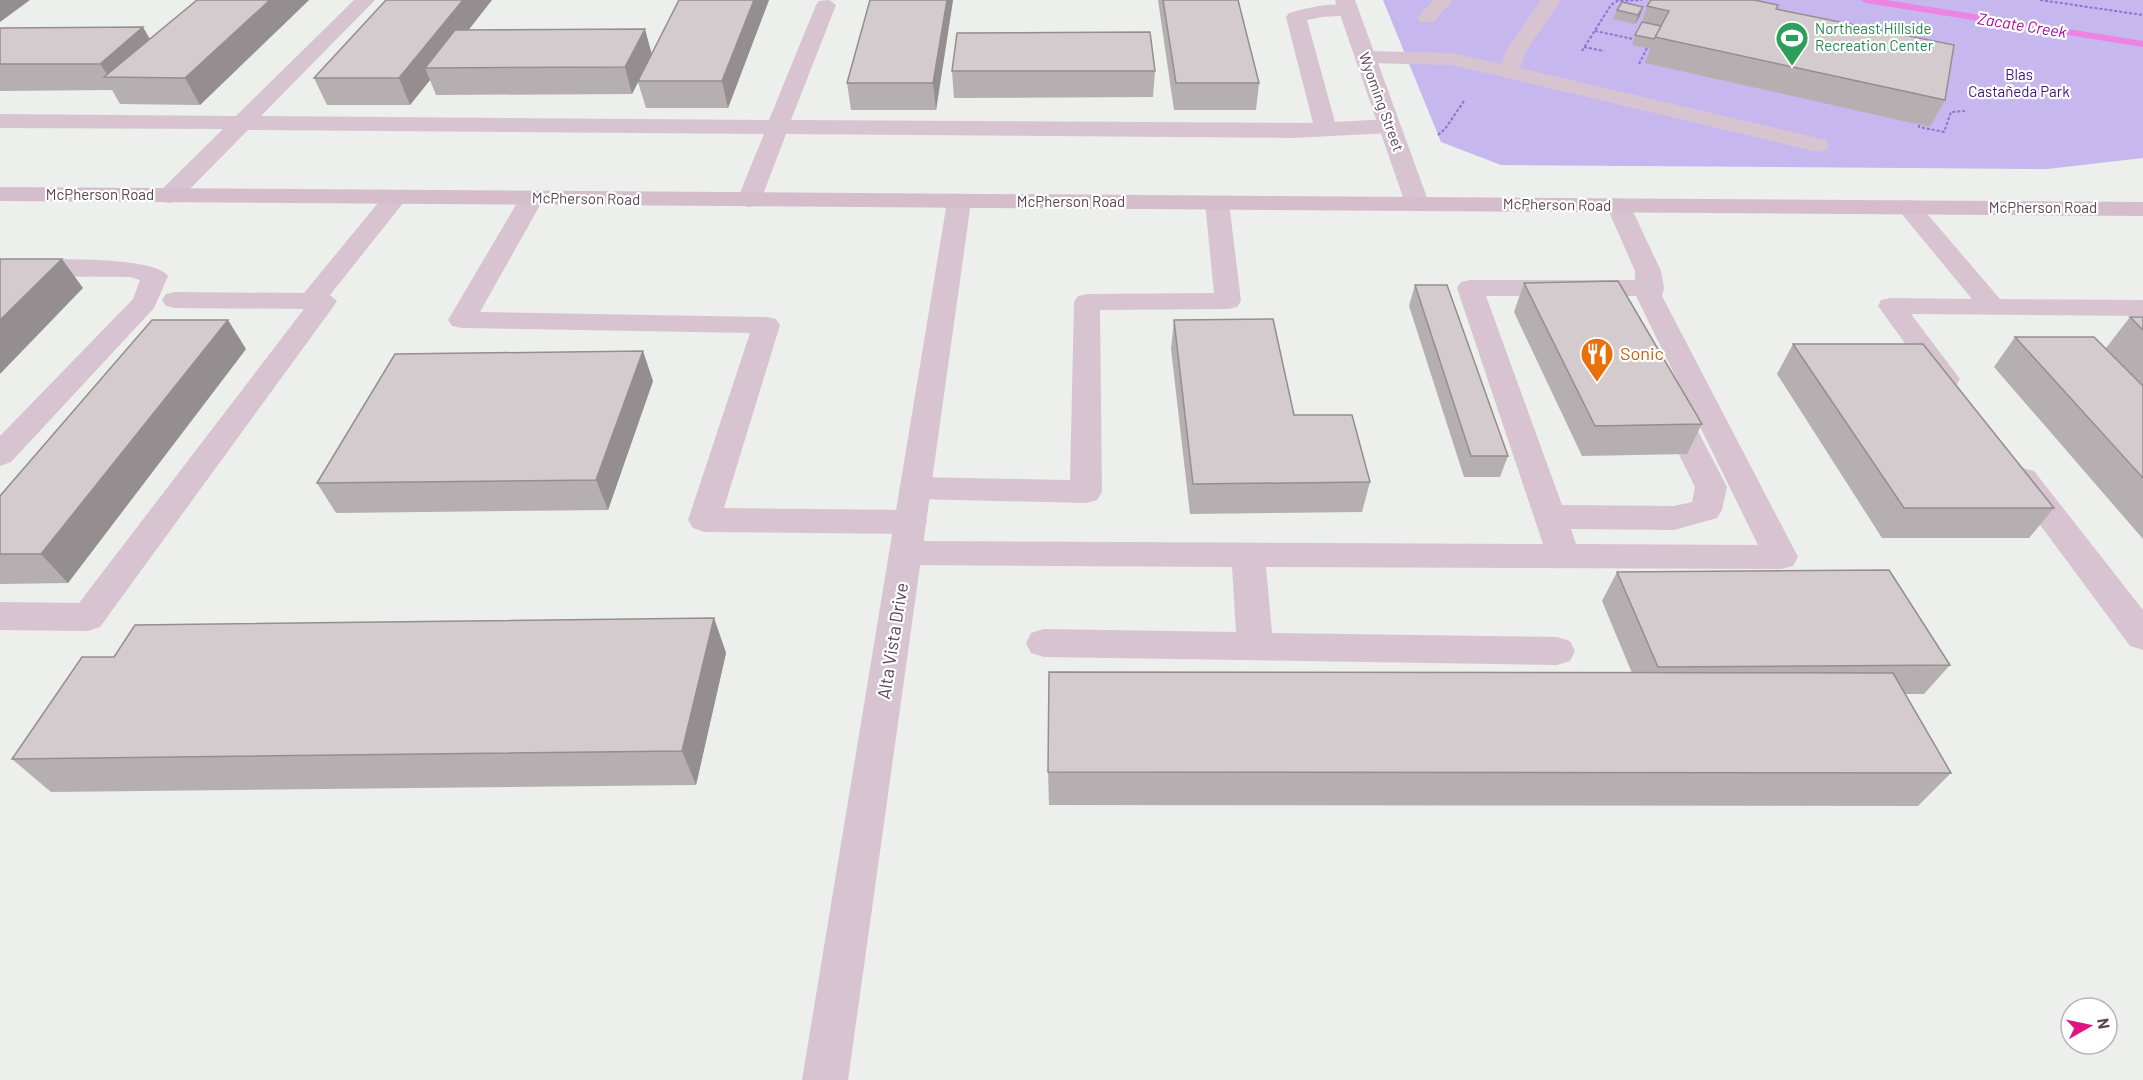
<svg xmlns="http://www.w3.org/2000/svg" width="2143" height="1080" viewBox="0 0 2143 1080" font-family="Barlow,sans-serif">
  <rect width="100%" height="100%" fill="#ecefeb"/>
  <polygon fill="#c6b7ef" points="1383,0 2143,0 2143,158 2047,169 1501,165 1441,142"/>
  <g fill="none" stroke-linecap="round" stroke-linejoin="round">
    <polygon fill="#ed83e3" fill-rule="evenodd" points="1861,0 1886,0 2143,41 2143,47 1866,3"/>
    <g stroke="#946fcd" stroke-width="2" stroke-dasharray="3 2" stroke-linecap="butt">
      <polyline points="2040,0 2143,15"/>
      <polyline points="1595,31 1638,40"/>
      <polyline points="1584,47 1604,51"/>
      <polyline points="1582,51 1611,5 1617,1 1642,0"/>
      <polyline points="1639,64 1649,44"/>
      <polyline points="1919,125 1919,127 1944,132 1951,112 1965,111"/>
      <polyline points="1438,135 1445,129 1464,101"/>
    </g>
    <g fill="#d7c4d0" fill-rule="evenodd">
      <path d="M354 0H375L261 116 769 120 816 5 819 1 829 0 836 5 791 120 1313 123 1286 17 1289 13C1311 7 1334 1 1356 7L1359 11 1356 15 1322 17 1307 20 1335 122 1389 119 1397 121 1400 126 1397 131 1389 133 1293 138 786 134 761 200 758 205 749 207 740 205 737 200 764 134 248 130 178 201 169 203 160 201 157 196 160 191 223 129 0 128V114L236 116Z"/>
      <polygon points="1433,0 1453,0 1434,22 1420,22 1417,18"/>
      <polygon points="1541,0 1561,0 1526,51 1520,68 1818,138 1826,140 1829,145 1826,150 1818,152 1452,65 1365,63 1358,61 1355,57 1358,53 1365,51 1452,53 1501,64 1506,51"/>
      <polygon points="396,190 405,192 408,197 330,295 337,301 333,307 100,627 88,631 0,630 0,602 79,603 304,309 175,308 166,306 162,300 166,294 175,292 304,293 387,192"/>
      <polygon points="532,191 541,193 544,198 480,312 766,317 776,319 780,325 724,508 911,510 923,514 927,522 923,530 911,534 704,532 693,528 688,520 750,333 462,328 452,326 448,320 520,198 523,193"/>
      <polygon points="1217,196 1226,198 1229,203 1241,301 1237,307 1228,309 1100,310 1102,492 1097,500 1086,503 915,499 904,496 899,488 904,480 915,477 1070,480 1074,302 1078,296 1087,294 1214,293 1205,203 1208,198"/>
      <path d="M1618 198 1627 200 1630 205 1661 271 1664 288 1662 296 1798 557 1793 566 1781 569 1266 567 1272 633 1557 637 1570 641 1575 651 1570 661 1557 665 1044 657 1031 653 1026 643 1031 633 1044 629 1236 632 1232 567 906 565 894 562 889 553 894 544 906 541 1543 544 1457 288 1461 282 1470 280H1635V271L1606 205 1609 200ZM1486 296H1636L1758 545 1576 544 1571 529 1674 530 1717 518 1722 510 1727 487 1686 408 1681 401 1671 398 1661 401 1656 408 1695 487 1692 502 1674 506 1562 505Z"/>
      <polygon points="1908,200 1917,202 2000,299 2143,300 2143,316 1911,314 1960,379 1956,386 1946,388 1936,386 1878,306 1881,300 1891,298 1972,299 1896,207 1899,202"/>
      <path d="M0 260C30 260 153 254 168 276L154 308 11 462 0 466V436L133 299 140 280 130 277 0 276Z"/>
      <polygon points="2023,468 2034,471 2143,610 2143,650 2130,646 2012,487 2007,479 2012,471"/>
    </g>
    <g fill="#d7c4d0" fill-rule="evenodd">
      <polygon points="1335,0 1355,0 1429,203 1426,208 1417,210 1408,208 1405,203"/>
      <polygon points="959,195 968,197 971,202 848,1080 802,1080 947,202 950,197"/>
    </g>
    <polygon fill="#d6bdcc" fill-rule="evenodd" points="0,187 2143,202 2143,216 0,201"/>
  </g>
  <g fill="#b6afb1">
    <polygon points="197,0 309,0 200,105 120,104 112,90 0,91 0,28 150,39"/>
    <polygon points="679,0 769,0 728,108 646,108 638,82 632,94 436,95 430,80 410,105 327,105 314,78 469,30 652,54"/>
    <polygon points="953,0 936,110 851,110 847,83"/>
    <polygon points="1158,0 1238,0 1259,83 1256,110 1174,110"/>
    <polygon points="1647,6 1776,9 1945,100 1930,127 1645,63 1650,49 1632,45 1635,35 1642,22"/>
    <polygon points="1643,7 1640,16 1635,24 1613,19 1617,10"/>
    <polygon points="952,71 1155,71 1153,97 954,98"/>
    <polygon points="1524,283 1702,424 1687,454 1582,456 1514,312"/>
    <polygon points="1415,285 1508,456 1500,477 1464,477 1409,306"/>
    <polygon points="2130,317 2143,317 2143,539 1994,367 2015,337 2106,348"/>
    <polygon points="1174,320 1294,415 1370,482 1362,512 1190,514 1171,349"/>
    <polygon points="1793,344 2054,508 2029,538 1882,538 1777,374"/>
    <polygon points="246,349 68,583 0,584 0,496"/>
    <polygon points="653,381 608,510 336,513 317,483"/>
    <polygon points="1617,572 1950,665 1924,694 1905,694 1951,773 1918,806 1049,805 1048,772 1632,673 1602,601"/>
    <polygon points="714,618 726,653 696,785 51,792 12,759 114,657"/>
  </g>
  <g fill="#948e90">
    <polygon points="0,0 30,0 0,22"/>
    <polygon points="270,0 309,0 200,105 185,78"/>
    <polygon points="463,0 492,0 439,68 425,68 430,80 410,105 399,78"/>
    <polygon points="754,0 769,0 728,108 722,81"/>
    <polygon points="947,0 953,0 936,110 933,83"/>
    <polygon points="1643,7 1640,16 1635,24 1638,15"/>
    <polygon points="143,27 158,53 109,77 100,64"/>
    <polygon points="645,29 652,55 632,94 625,67"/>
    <polygon points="62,259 83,288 0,374 0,320"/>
    <polygon points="228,320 246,349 68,583 41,554"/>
    <polygon points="643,351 653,381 608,510 596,480"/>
    <polygon points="714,618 726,653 696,785 682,751"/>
  </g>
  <g fill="#d4cbce" stroke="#948e90" stroke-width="1.5">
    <polygon points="197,0 270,0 185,78 104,77"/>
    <polygon points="386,0 463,0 399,78 314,78"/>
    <polygon points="679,0 754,0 722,81 638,81"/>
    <polygon points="870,0 947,0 933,83 847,83"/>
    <polygon points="1163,0 1238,0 1259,83 1176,83"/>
    <polygon points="1651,0 1754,0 1778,5 1776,9 1954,45 1945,100 1655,37 1669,11 1647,6"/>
    <polygon points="1622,2 1643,7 1638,15 1617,10"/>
    <polygon points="1642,22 1661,26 1654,39 1635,35"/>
    <polygon points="143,27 100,64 0,64 0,28"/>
    <polygon points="645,29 625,67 425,68 455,30"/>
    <polygon points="1150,32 1155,71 952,71 957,33"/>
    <polygon points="0,259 62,259 0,320"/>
    <polygon points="1618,281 1702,424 1595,426 1524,283"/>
    <polygon points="1415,285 1447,285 1508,456 1471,456"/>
    <polygon points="2130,317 2143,317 2143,330"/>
    <polygon points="1273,319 1294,415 1352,415 1370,482 1193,484 1174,320"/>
    <polygon points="152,320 228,320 41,554 0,554 0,496"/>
    <polygon points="2015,337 2094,337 2143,386 2143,478"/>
    <polygon points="1793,344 1923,344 2054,508 1904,508"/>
    <polygon points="643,351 596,480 317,483 395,354"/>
    <polygon points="1889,570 1950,665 1658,667 1617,572"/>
    <polygon points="714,618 682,751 12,759 82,657 114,657 135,625"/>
    <polygon points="1049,672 1893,673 1951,773 1048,772"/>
  </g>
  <defs>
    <g id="stadium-pin" transform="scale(1.725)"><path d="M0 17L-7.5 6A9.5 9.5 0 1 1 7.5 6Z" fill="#2e9e5b" stroke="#fff"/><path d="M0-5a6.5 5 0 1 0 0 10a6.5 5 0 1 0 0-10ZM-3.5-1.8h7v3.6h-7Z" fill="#fff"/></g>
    <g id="restaurant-pin" transform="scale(1.725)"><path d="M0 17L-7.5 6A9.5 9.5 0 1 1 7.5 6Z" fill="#e8710a" stroke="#fff"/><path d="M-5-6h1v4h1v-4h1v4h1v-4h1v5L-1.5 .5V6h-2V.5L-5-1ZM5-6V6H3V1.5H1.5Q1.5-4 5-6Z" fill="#fff"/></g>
  </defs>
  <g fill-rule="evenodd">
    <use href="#stadium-pin" x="1792" y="38"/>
    <use href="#restaurant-pin" x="1597" y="354"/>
  </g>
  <g text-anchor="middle" stroke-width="4.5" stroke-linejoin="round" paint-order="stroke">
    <g font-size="15" fill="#27864d" stroke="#fff" text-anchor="start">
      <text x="1815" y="34">Northeast Hillside<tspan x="1815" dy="17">Recreation Center</tspan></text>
    </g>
    <g font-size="15" fill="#3c147b" stroke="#fff">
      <text x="2019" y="80">Blas<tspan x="2019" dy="17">Castañeda Park</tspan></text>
    </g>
    <g font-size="15" fill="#594452" stroke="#fff">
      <text transform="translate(1381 102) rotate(70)" y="5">Wyoming Street</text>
      <text x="100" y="200">McPherson Road</text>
      <text transform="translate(586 199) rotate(1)" y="5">McPherson Road</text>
      <text x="1071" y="207">McPherson Road</text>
      <text transform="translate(1557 205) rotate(1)" y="5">McPherson Road</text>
      <text x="2043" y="213">McPherson Road</text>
    </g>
    <g font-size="16" font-style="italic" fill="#a80899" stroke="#fff">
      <text transform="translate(2022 25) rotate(9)" y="6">Zacate Creek</text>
    </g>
    <g font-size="18" fill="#c56008" stroke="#fff" text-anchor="start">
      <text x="1620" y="360">Sonic</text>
    </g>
    <g font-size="18" fill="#594452" stroke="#fff">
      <text transform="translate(893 641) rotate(-81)" y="6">Alta Vista Drive</text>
    </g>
  </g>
  <g transform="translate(2089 1026) rotate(81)"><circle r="28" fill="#ffffff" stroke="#bdb4ba" stroke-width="1.5"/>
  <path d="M0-4.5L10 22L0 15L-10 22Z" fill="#e01485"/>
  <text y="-9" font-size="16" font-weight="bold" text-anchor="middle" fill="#594452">N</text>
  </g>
</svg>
